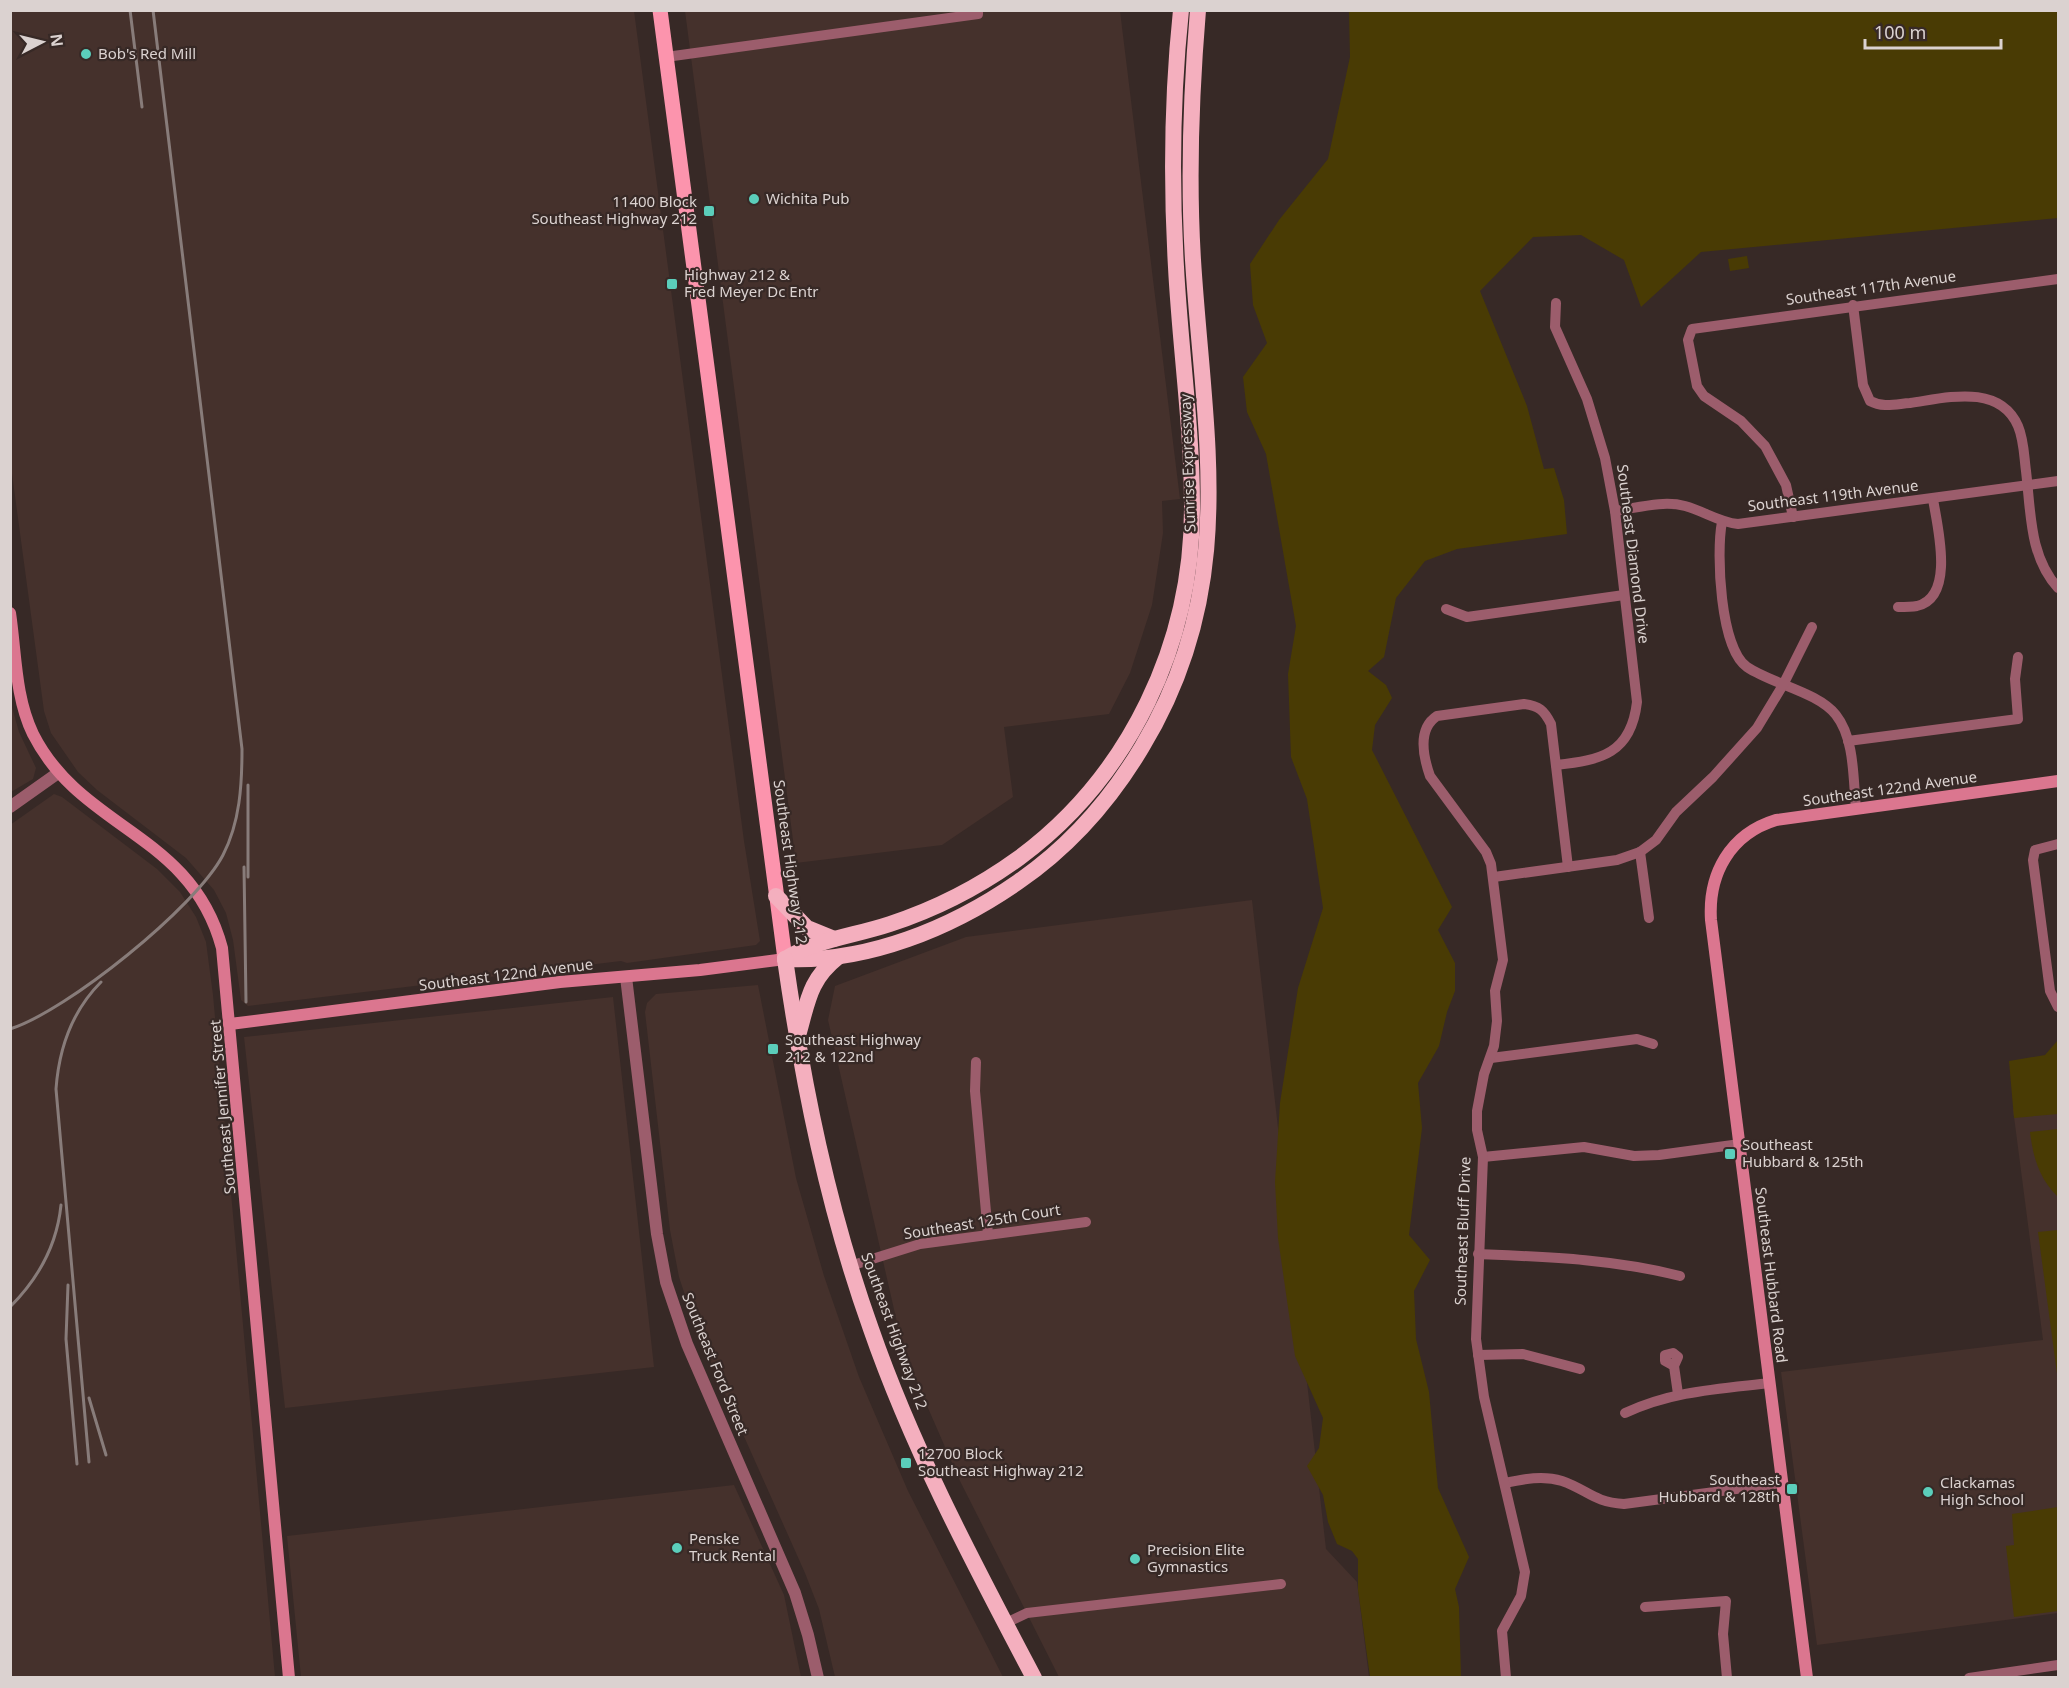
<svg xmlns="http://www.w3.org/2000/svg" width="2069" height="1688" viewBox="0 0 2069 1688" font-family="'Noto Sans',sans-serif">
  <rect width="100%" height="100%" fill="#372926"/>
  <g fill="#45312c">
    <polygon points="10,11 634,11 744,841 760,941 756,945 627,963 621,961 248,1006 241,1000 233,940 226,913 214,890 186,858 97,790 78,772 51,733 44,711 10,459"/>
    <polygon points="685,11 1120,11 1180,499 1162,501 1163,533 1152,605 1130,673 1109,714 1004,727 1013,797 942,845 796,863"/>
    <polygon points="10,700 19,732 36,768 33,779 11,792"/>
    <polygon points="54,794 62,797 157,869 180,892 196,917 206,942 213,995 275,1677 11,1677 10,825"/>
    <polygon points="1252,900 1326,1549 1357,1582 1369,1677 1059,1677 959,1479 904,1353 828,1020 835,986 966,937"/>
    <polygon points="758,985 796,1178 824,1276 859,1377 908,1491 1003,1677 835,1677 819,1609 805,1573 697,1331 679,1277 670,1230 645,1012 647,1003 656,994"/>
    <polygon points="613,997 654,1367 285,1408 244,1037"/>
    <polygon points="2058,1103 2058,1613 1817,1645 1781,1372 2043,1340 2013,1109"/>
    <polygon points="734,1485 784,1595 801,1677 301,1677 287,1536"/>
  </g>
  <g fill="#493b04">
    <polygon points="1349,11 2058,11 2058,218 1701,252 1641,307 1624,260 1581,235 1533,237 1480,291 1527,406 1544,469 1554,468 1564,500 1567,534 1457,549 1425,561 1396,598 1384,657 1368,671 1386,685 1392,698 1375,725 1372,750 1452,907 1438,930 1455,963 1455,991 1447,1012 1439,1046 1418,1083 1422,1128 1409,1235 1430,1260 1414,1291 1416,1339 1429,1392 1438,1488 1469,1557 1455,1589 1459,1607 1461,1677 1370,1677 1358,1590 1358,1559 1352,1551 1337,1544 1328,1522 1323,1495 1307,1466 1319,1448 1323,1418 1295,1356 1278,1238 1275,1182 1280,1103 1298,988 1323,908 1307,799 1291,757 1288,674 1296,626 1266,454 1247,412 1243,377 1267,343 1253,305 1250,264 1279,220 1328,159 1350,57"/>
    <polygon points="1747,256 1749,268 1730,271 1728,259"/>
    <polygon points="2058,1040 2058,1114 2014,1118 2009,1061 2045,1055"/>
    <path d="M2058 1129V1197C2039 1179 2033 1157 2030 1132Z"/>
    <polygon points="2058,1230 2058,1381 2038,1232"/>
    <polygon points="2058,1507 2058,1611 2014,1617 2006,1546 2014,1545 2012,1514"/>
  </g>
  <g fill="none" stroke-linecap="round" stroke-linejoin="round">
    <g stroke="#9c5d6c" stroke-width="10">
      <polyline points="666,57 978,14 978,10"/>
      <path d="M1853 305 1863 385 1870 401C1883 408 1896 404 1910 403 1946 398 1999 383 2018 426 2024 440 2024 456 2026 471 2031 512 2029 556 2058 588"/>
      <path d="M1615 511C1637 508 1663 500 1685 506 1704 511 1718 522 1738 524L2058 481"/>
      <polyline points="1793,517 1786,485 1765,446 1741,421 1704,396 1697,386 1688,340 1692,329 2058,279"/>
      <path d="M1722 522C1716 552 1720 649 1747 667 1772 684 1818 692 1836 715 1855 739 1853 780 1856 808"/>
      <path d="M1898 607C1904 607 1911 607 1917 606 1956 597 1937 525 1933 499"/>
      <polyline points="1446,609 1467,617 1624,595"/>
      <polyline points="1848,741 2018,719 2015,679 2018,657"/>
      <path d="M1556 765C1601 760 1631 754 1637 702L1615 511 1605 458 1587 399 1555 327 1556 303"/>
      <polyline points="2058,844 2035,850 2033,860 2050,991 2058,1007"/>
      <polyline points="1640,852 1649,918"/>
      <polyline points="1494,877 1617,860 1640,852 1656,840 1676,812 1713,777 1757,728 1783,685 1812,627"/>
      <polyline points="1491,1058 1637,1039 1653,1044"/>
      <polyline points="976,1062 975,1091 988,1234"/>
      <polyline points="1483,1157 1584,1147 1634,1156 1659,1155 1740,1144"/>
      <path d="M1478 1254C1547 1257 1613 1259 1680 1276"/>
      <polyline points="850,1266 920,1244 1086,1222"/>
      <polyline points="1478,1355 1523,1354 1580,1369"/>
      <polyline points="1674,1366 1665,1361 1665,1355 1673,1353 1678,1357 1674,1366 1678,1394"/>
      <path d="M1625 1413C1672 1391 1718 1389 1770 1383"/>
      <path d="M1505 1483C1524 1479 1543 1475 1562 1481 1588 1490 1593 1502 1624 1504L1782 1483"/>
      <polyline points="1645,1607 1726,1601 1723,1634 1727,1678"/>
      <polyline points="1006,1623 1027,1613 1281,1584"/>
      <path d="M1506 1678 1502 1631 1521 1596 1525 1572 1484 1397 1476 1339 1483 1157 1477 1130V1111L1484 1074 1494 1046 1497 1021 1495 991 1503 960 1491 864 1486 852 1430 776C1423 756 1417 729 1437 716L1524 704C1539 706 1544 710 1551 724L1568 867"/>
      <polyline points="1969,1678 2058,1665"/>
    </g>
    <g stroke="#9c5d6c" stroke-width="12">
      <polyline points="10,807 58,773"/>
      <polyline points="626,977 657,1234 666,1282 687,1344 795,1593 808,1635 818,1678"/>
    </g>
    <g stroke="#db768f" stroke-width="12">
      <path d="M10 613C16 653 15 697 33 734 82 831 191 832 222 948L289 1678"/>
      <polyline points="230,1024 560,982 700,970 785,959"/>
      <path d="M1807 1678 1711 920C1708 874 1730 834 1776 820L2058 781"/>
    </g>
    <polyline stroke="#fc94ad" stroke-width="15" points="660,10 785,959"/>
    <g stroke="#f4afbe" stroke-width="16">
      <polyline points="776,896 807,928 834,939"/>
      <path d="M785 959C867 963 952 928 1018 882 1069 847 1111 799 1142 747 1240 585 1204 437 1193 260 1188 177 1191 94 1198 10"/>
      <path d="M785 959C818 939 854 936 890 924 936 909 979 887 1019 858 1130 776 1193 643 1192 505 1192 426 1180 346 1176 267 1171 181 1172 96 1181 10"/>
      <path d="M785 959C803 1085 828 1209 871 1329 913 1450 974 1564 1034 1678"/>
      <path d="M799 1032C808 1000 810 979 838 957"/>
    </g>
    <g stroke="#887c7a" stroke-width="3">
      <polyline points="130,10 142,107"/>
      <polyline points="244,867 246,1002"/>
      <polyline points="248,877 248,785"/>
      <path d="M10 1029C67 1011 196 907 223 855 240 822 242 785 242 749L153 10"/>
      <polyline points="68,1285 66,1339 77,1464"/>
      <path d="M10 1307C38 1279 57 1245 61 1205"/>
      <polyline points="89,1398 106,1455"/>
      <path d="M89 1462 56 1089C59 1048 72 1011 101 982"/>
    </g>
  </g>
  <g fill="#5bcebb" stroke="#372926" stroke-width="2">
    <circle cx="86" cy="54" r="6"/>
    <circle cx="754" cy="199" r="6"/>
    <rect x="703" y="205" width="12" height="12" rx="3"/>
    <rect x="666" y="278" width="12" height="12" rx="3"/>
    <rect x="767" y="1043" width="12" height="12" rx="3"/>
    <rect x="1724" y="1148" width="12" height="12" rx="3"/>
    <rect x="900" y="1457" width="12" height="12" rx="3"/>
    <rect x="1786" y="1483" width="12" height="12" rx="3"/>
    <circle cx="1928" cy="1492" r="6"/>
    <circle cx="677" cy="1548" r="6"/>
    <circle cx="1135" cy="1559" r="6"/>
  </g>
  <g text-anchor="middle" stroke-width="4.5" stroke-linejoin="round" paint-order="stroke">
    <g font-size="15" fill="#dbd2d0" stroke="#372926" text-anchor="start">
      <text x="98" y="59">Bob's Red Mill</text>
      <text x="766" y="204">Wichita Pub</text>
      <text x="697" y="207" text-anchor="end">11400 Block<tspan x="697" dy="17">Southeast Highway 212</tspan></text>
      <text x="684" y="280">Highway 212 &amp;<tspan x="684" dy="17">Fred Meyer Dc Entr</tspan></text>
      <text x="785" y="1045">Southeast Highway<tspan x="785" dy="17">212 &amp; 122nd</tspan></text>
      <text x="1742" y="1150">Southeast<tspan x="1742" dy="17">Hubbard &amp; 125th</tspan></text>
      <text x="918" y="1459">12700 Block<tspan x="918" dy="17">Southeast Highway 212</tspan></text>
      <text x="1780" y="1485" text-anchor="end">Southeast<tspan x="1780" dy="17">Hubbard &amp; 128th</tspan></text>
      <text x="1940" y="1488">Clackamas<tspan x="1940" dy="17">High School</tspan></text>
      <text x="689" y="1544">Penske<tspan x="689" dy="17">Truck Rental</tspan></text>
      <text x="1147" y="1555">Precision Elite<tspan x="1147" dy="17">Gymnastics</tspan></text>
    </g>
    <g font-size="15" fill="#dbd2d0" stroke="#372926">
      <text transform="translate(1871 288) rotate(-8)" y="5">Southeast 117th Avenue</text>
      <text transform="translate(1188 463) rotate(-92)" y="5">Sunrise Expressway</text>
      <text transform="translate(1833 496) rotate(-7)" y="5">Southeast 119th Avenue</text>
      <text transform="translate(1633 554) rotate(83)" y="5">Southeast Diamond Drive</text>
      <text transform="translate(1890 789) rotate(-8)" y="5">Southeast 122nd Avenue</text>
      <text transform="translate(790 862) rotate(82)" y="5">Southeast Highway 212</text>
      <text transform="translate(506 975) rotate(-7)" y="5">Southeast 122nd Avenue</text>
      <text transform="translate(223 1107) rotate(-95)" y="5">Southeast Jennifer Street</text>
      <text transform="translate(982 1222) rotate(-9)" y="5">Southeast 125th Court</text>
      <text transform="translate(1463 1231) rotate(-88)" y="5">Southeast Bluff Drive</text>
      <text transform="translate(1771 1275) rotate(83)" y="5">Southeast Hubbard Road</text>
      <text transform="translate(894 1331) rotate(70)" y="5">Southeast Highway 212</text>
      <text transform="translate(715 1364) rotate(68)" y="5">Southeast Ford Street</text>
    </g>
  </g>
  <rect width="2069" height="1688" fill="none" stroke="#dbd2d0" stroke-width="24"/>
  <g transform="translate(42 42) rotate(83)" stroke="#372926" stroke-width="4.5" paint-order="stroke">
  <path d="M0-4.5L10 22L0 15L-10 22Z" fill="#dbd2d0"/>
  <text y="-9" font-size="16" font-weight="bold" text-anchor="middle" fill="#dbd2d0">N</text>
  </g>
  <path d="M1865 39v9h136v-9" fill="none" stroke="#dbd2d0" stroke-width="3"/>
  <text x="1874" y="39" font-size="18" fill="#dbd2d0" stroke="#372926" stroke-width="4.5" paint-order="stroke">100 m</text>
</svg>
